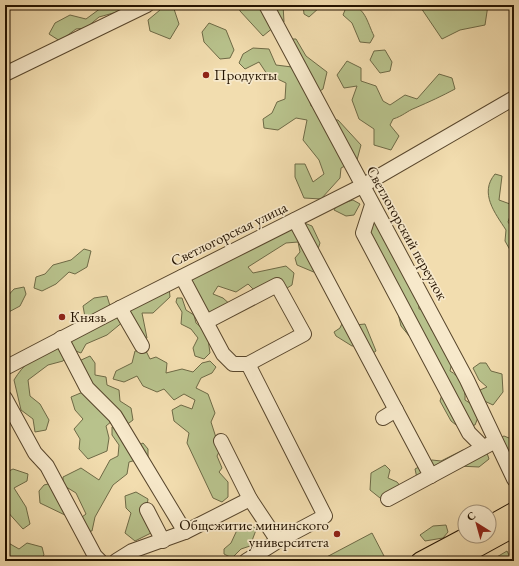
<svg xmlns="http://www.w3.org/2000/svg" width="519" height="566" viewBox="0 0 519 566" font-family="'EB Garamond',serif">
  <rect width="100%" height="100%" fill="#f2ddaf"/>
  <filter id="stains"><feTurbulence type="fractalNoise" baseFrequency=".005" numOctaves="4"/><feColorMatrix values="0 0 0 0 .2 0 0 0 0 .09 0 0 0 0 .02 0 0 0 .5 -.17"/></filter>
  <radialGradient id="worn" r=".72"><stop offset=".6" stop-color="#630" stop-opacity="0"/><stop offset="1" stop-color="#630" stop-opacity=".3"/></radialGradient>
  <g fill="#b8c28c" stroke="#6e6a46">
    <polygon points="105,5 123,5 117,12 99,17 86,28 76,29 60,41 49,34 55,23 70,15 86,19"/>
    <polygon points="162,5 178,5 174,9 179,24 170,39 150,31 148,20 160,10"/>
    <polygon points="238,5 283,5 284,22 274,27 263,36 240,11"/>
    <polygon points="303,5 319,5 320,7 309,17 304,14"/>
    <path d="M347 5C365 5 367 22 374 36L370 43 360 42 352 23 343 15Z"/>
    <polygon points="419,5 488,5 485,25 460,30 442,39"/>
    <polygon points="209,23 226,30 234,50 230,58 220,59 204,42 202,32"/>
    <polygon points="289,39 296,39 306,56 327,72 323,89 309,98 311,106 318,111 321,119 338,120 361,145 357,160 341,168 340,178 321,199 304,198 295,177 295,164 305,164 313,182 324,174 319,160 303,140 307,120 296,118 278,130 264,128 263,119 272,113 277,102 285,99 286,83 267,74 259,62 245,69 239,63 243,54 253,48 269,49 276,65 292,67"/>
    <polygon points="385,50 392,62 390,71 380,73 370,60 374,51"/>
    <path d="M347 61 361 68V81L376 86 383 101 390 105 405 95 417 99 439 74 452 78 455 89C442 96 429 102 415 108 407 111 403 116 393 119L390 125 399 136 391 150 374 145V129L359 119 352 100 357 86 344 88 337 75Z"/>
    <path d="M495 174 502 176 499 200 510 204 511 213 508 222 514 231V257L505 241 506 230C495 213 479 193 495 174Z"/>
    <polygon points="353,200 360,204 354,215 346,216 334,210 337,205"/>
    <path d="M380 213 408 263 411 290 418 295 419 309 428 311 434 318 431 329 453 358 450 371C460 376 466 389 465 400L481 410 475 425 460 428 451 421 440 401 444 388 412 329 410 337 401 326 396 305 359 223Z"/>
    <polygon points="294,219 312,226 320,243 317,252 316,273 297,265 295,258 300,252 298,242 286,243 248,267 253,273 286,266 294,273 292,285 279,293 255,291 248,284 236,292 218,286 213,294 223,298 232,306 215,315 195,306 188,276"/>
    <polygon points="84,249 91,251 87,267 75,274 69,272 56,284 42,291 34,288 36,277 45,274 53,265 71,260"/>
    <polygon points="24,287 26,294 20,306 5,314 5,299 14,289"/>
    <path d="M169 287 170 297 153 313H142L147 338 139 341 124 321 107 335 86 344 81 353 73 350 63 361 48 365 28 380 30 396 40 404 49 420 46 430 35 432 33 419 21 410 14 380C31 351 66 337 95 322L85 317 83 306 94 298 107 296 111 309Z"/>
    <polygon points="177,298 182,298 186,310 194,315 196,323 207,332 210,353 204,359 195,356 193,348 198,338 191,329 181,324 182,312 176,302"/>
    <polygon points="344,319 355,325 365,324 376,351 373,353 364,345 352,346 336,336 334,332 340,328"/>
    <polygon points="145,349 150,359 156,357 167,363 166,373 182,369 193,372 202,363 210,361 216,367 212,373 201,378 196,388 208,394 215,413 211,422 220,450 217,456 222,468 219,472 228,482 228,497 222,502 213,498 187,443 189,433 174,421 172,410 181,405 192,409 195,400 184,394 174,400 164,389 157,392 143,386 137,376 124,382 113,379 116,371 132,363 135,351"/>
    <polygon points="90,356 95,363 95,375 106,377 107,385 119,390 120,401 131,408 133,420 125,426 112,421 106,426 109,438 107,451 88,459 79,449 80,439 74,429 83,419 75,410 71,397 83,392 79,361"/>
    <polygon points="480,363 486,363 491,371 502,374 503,392 493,405 478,398 480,390 487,387 479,380 473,368"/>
    <polygon points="112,427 118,427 131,449 143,443 148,449 148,457 129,462 127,474 113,485 95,517 92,531 78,532 74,523 86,514 76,493 63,485 63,477 81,468 99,480 110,460 118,456 119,445 112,435"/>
    <polygon points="504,436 514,440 514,474 511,469 514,461 503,451 499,438"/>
    <polygon points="463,450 469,453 486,450 489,459 479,467 458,466 385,502 370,490 371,473 385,465 390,470 388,478 397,482 402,488 417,478 415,469 432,460 441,461"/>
    <polygon points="13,469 28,474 27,481 14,488 26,507 30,524 23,529 5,509 5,473"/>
    <polygon points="52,483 67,516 40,503 39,491 44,485"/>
    <polygon points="136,492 148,499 145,519 151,533 135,541 125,533 131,513 126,508 125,496"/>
    <polygon points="446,525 448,532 443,538 425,541 420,535 433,526"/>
    <polygon points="254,527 256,530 250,546 241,549 232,558 224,554 224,549 231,543 237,530"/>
    <polygon points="372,533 384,556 381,561 319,561"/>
    <polygon points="5,541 19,549 27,543 42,547 44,555 38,561 5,561"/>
    <polygon points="507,551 512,561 490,561"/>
  </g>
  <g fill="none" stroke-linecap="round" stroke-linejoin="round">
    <g stroke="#58462c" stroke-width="16">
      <g id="minor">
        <polyline points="266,5 467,380 514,479"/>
        <polyline points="5,74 147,5"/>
        <polyline points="372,205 363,233 469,433 483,447"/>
        <polyline points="295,220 431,476"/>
        <polyline points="182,277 223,354 233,364 248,364 325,516 278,541 246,561"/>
        <polyline points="120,308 142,346"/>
        <polyline points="206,322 277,285 304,334 248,364"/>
        <polyline points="61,338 87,388 115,416 185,532"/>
        <polyline points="5,368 120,308 362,186 514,98"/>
        <polyline points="5,398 35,453 47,466 95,556 100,561"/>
        <polyline points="383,418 396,410"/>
        <polyline points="250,499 278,541"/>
        <polyline points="388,499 490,444"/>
        <polyline points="147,510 163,541"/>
        <polyline points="116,561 132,551 185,532 250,499 221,441"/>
      </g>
    </g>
    <g stroke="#241300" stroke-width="19">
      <g id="major">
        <polyline points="489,525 514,511"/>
        <polyline points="420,561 467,536"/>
        <polyline points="454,561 514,528"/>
      </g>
    </g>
    <use href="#minor" stroke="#f7e9cb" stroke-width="14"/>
    <use href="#major" stroke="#f2ddaf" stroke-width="17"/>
  </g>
  <g fill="#8f2418" stroke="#f7e9cb" stroke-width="1.5">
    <circle cx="206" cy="75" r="4"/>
    <circle cx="62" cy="317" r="4"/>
    <circle cx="337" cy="534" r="4"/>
  </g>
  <g text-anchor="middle" stroke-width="3.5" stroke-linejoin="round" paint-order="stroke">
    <g font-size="15" fill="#241300" stroke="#f7e9cb" text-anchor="start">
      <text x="214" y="80">Продукты</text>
      <text x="70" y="322">Князь</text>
      <text x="329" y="530" text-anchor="end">Общежитие мининского<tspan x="329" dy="17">университета</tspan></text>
    </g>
    <g font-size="15" fill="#241300" stroke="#f7e9cb">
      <text transform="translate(407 233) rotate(61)" y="5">Светлогорский переулок</text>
      <text transform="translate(229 234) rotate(-26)" y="5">Светлогорская улица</text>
    </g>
  </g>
  <rect width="519" height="566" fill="none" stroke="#f2ddaf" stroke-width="20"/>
  <rect x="6" y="6" width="507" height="554" fill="none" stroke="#241300" stroke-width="2"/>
  <rect x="10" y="10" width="499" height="546" fill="none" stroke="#241300"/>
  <g transform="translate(477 524) rotate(323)"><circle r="19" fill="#f7e9cb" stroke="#a3937a"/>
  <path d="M0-3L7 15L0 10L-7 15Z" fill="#8f2418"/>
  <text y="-6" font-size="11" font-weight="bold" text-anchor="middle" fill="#241300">С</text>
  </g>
  <rect width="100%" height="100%" filter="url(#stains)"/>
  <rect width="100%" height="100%" fill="url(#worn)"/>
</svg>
